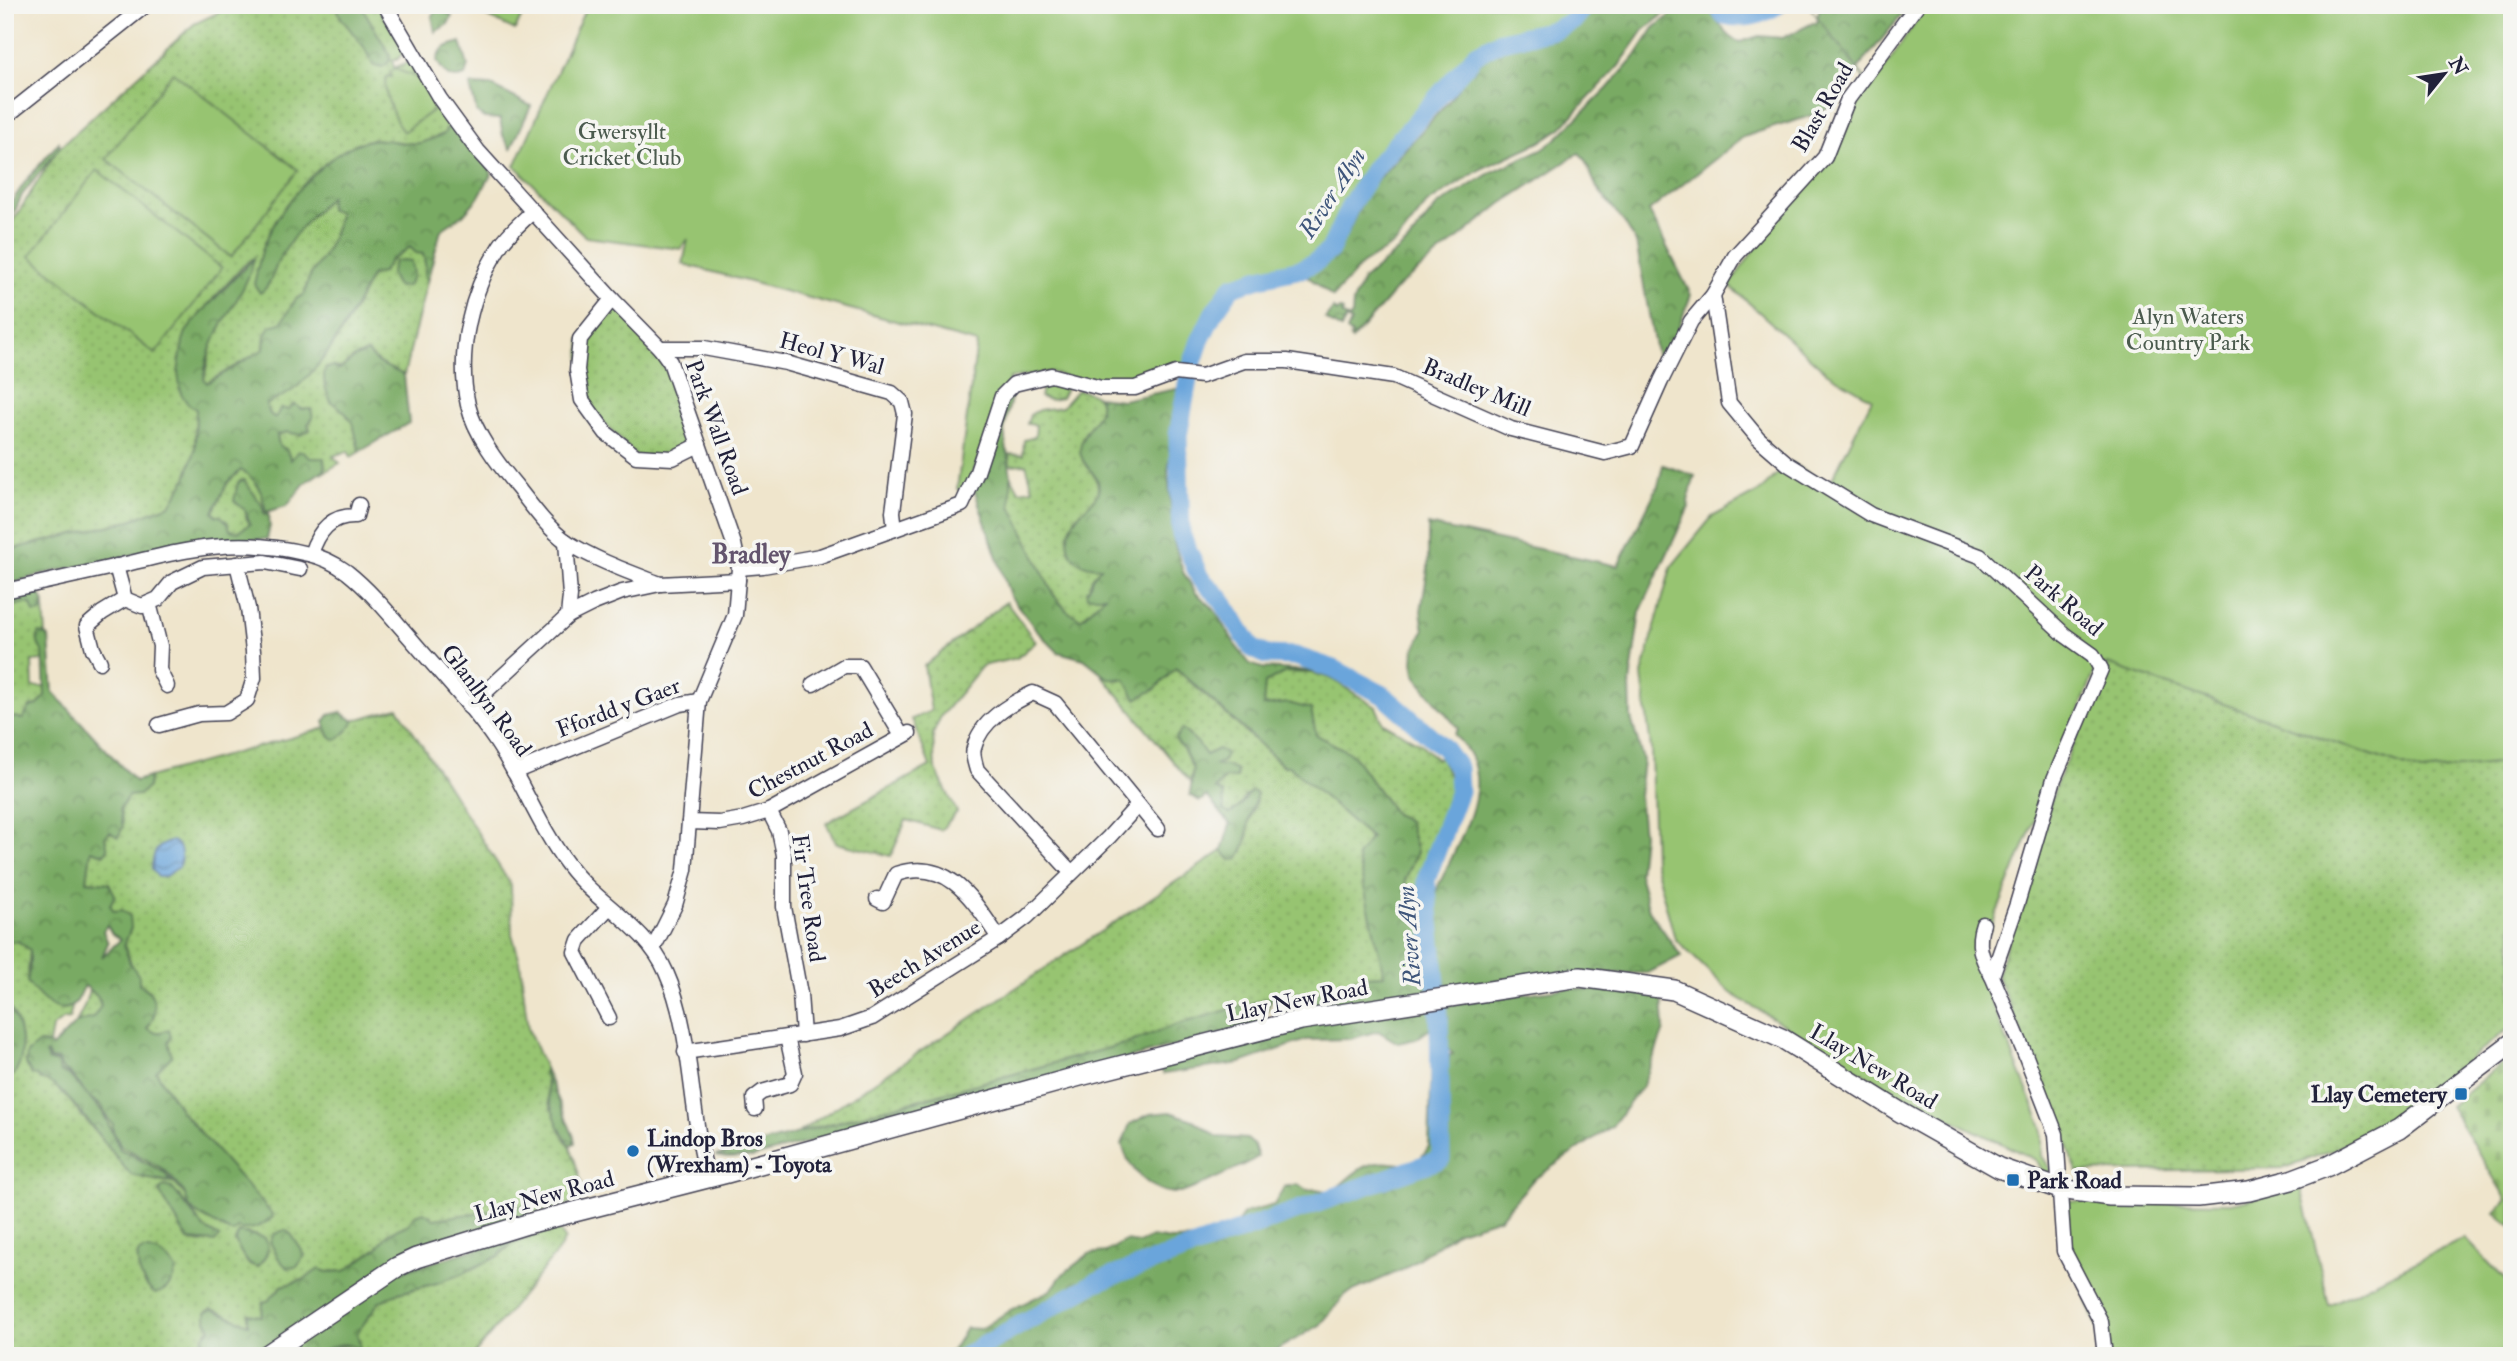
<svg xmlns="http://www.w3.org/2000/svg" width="2517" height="1361" viewBox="0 0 2517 1361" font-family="'IM FELL Double Pica',serif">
  <defs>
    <pattern id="grass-dots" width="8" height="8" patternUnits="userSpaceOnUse" patternTransform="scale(1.75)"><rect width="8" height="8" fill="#97c471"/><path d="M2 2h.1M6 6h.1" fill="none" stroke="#82a863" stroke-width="1.8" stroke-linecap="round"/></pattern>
    <pattern id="forest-crowns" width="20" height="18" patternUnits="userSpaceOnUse" patternTransform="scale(1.75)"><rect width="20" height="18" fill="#79aa63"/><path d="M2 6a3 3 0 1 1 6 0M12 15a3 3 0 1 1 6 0" fill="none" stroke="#638a53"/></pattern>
    <pattern id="cemetery-stones" width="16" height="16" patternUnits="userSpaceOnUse" patternTransform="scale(1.75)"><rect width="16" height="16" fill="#97c471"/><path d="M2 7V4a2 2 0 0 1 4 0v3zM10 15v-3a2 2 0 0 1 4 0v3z" fill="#82a863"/></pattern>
    <pattern id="water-waves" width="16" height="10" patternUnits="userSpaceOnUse" patternTransform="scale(1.75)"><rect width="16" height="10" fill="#6aa5db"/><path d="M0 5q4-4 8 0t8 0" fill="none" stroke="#5786b3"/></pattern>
  </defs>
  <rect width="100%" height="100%" fill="#f6f6f2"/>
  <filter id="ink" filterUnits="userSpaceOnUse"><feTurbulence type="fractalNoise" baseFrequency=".0143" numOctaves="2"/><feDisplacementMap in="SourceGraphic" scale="14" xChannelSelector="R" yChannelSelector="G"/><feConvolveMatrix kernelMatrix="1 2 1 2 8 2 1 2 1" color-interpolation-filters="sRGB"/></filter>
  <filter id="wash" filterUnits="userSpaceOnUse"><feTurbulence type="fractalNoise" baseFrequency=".00686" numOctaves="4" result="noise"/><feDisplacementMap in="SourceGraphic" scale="28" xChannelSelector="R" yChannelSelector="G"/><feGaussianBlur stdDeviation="1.57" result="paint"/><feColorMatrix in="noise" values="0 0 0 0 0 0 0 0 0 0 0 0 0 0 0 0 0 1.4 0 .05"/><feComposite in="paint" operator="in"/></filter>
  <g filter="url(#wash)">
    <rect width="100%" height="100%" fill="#efe5cc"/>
    <g fill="url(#grass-dots)" stroke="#5c7356" stroke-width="2" fill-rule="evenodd">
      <path d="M234 5H377L405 51 397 60H392L394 68 408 62 413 64 441 104 437 108 439 117H449L451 119 444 134 418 144 374 139 357 143 278 217 262 250 280 258 296 232 331 196 329 209 339 212C337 228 332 241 324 255 315 271 307 274 305 295L296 299 281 323 265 335 264 349 206 383 204 379 212 342 253 258 242 267C213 302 166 336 183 387 186 397 187 403 196 409L195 450 186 479 170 505 128 521 5 551V234L58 149 194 24Z"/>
      <path d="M410 246 423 254 426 268 424 276 427 282 404 375C388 370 378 364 368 352 338 363 338 374 331 402 354 414 355 428 359 452L351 457 348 451 333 456 340 463 321 474 325 469 291 460 286 449 279 446 277 435 287 432 301 435 310 429 308 424 288 410 275 418 270 414 265 405C276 399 290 394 299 385 331 356 352 315 371 276L382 273 390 261Z"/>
      <polygon points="612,299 660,348 699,445 673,458 636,456 582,400 580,339"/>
      <polygon points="1044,380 1061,381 1066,388 1061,398 1050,400 1040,397"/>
      <path d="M1077 390C1085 391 1097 393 1101 402 1106 415 1085 426 1082 439 1076 466 1109 478 1094 499 1089 506 1081 512 1075 518L1102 566 1092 578 1089 589 1106 596 1081 619 1067 611 1053 594 1042 574 1011 506V476L1019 491 1033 489 1026 464 1010 465 1009 454 1023 455 1024 440 1035 437 1036 425 1027 424 1030 415 1039 410 1062 407Z"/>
      <polygon points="241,470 254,477 262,490 269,516 264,513 244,480 246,518 250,524 238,532 230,530 213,512 228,482"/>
      <polygon points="24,602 31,604 41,612 44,607 46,635 43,661 32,661 33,687 45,687 45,696 38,705 30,707 23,719 14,717 5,723 5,606 18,605"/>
      <polygon points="1006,602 1036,642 1017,658 982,666 941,716 933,734 935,768 957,812 941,830 906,820 891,856 836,843 826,823 930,766 912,719 931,711 924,666"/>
      <polygon points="2108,664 2421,772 2512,762 2512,1026 2393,1119 2335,1149 2284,1168 2077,1172 2063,1132 1997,976 2058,779"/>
      <path d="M1175 668 1283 766H1289L1371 838 1357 856 1385 975 1363 976 1330 990 1269 998 1247 1006 1175 1025 1131 1042 799 1132 1222 851 1231 860 1248 838 1247 828 1256 801 1245 796 1240 806 1230 814 1224 811 1223 793 1215 790 1225 778H1236L1237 772C1227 766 1221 769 1215 765 1204 757 1195 739 1182 729L1176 739 1184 750 1193 769 1190 782 1101 674 1115 680 1125 679 1154 690Z"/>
      <polygon points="1286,672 1313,673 1330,678 1376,707 1383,723 1421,744 1436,759 1441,758 1453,784 1447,808 1436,835 1436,843 1421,886 1408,898 1405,880 1417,852 1408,821 1395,814 1352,754 1263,706 1264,683"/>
      <path d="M398 708 511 885 512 934 520 961 528 1029 544 1066 549 1103 565 1140 570 1145 584 1191 578 1195 583 1201 538 1212H528L523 1206 409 1224 389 1233 377 1248 345 1271 327 1272 319 1269 303 1280 282 1286 269 1300 262 1316 248 1324 212 1309 206 1312V1320L211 1329 202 1340 206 1349 202 1356H5V1076L14 1075C16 1070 20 1064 21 1058 23 1042 19 1014 5 1004L8 942 18 941 30 950 27 982 68 1008 73 1004 69 1019 62 1020 52 1028 49 1044 39 1043 37 1076 50 1081 67 1097 131 1175 167 1183 165 1173 120 1149 102 1110 69 1076 60 1072 56 1061H49L44 1054 46 1053 58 1060 86 1093 102 1106 130 1152 149 1159 170 1175 172 1181 187 1197 189 1206 219 1155 182 1112 156 1071V1033L146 1028 155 1013C143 990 132 968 124 945L131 928 122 910 114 912 110 905 109 883 87 881 91 850 104 854 105 837 128 796 148 787 149 777ZM159 1191 179 1195 204 1228 219 1237 201 1243 188 1240ZM246 1233 265 1238 266 1258 258 1267 248 1264 235 1241Z"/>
      <polygon points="89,990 97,996 101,1006 93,1018 76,1023 84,1007"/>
      <path d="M556 1229 559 1230 565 1239 558 1251 473 1356H317L328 1347 360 1345 357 1333 379 1302 395 1294 437 1283 504 1251C515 1238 540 1233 556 1229Z"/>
    </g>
    <g fill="url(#forest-crowns)" stroke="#4e664f" stroke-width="2" fill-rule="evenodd">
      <polygon points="361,5 390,55 389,62 383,67 373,65 364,47 341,18 336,6"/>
      <polygon points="1597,5 1670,5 1664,14 1644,30 1618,67 1561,128 1540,142 1481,169 1427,204 1396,243 1361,265 1333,297 1306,275 1324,264 1334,254 1348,232 1367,191 1449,101 1472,67 1504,47 1528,43 1574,27"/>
      <path d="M1684 5 1707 7C1718 18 1724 37 1740 42L1759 36 1783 38 1817 21 1820 5H1910L1841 89C1839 94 1837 101 1833 104 1820 117 1764 128 1742 138L1649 211 1691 295 1660 375 1636 242 1624 222 1597 188 1584 158 1579 153 1501 204 1399 286 1352 340 1350 338 1352 335 1347 331 1351 322 1346 319 1341 329 1325 319 1333 309 1337 312 1339 309 1343 311 1342 314 1349 319 1352 315 1353 302 1363 280 1407 243 1437 206 1490 173 1542 149 1556 139 1607 89 1635 57 1654 28Z"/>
      <polygon points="437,10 444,11 452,16 448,24 435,32 432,16"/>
      <path d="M461 42 468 66 465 76C449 82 445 74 437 61 440 46 448 46 461 42Z"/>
      <path d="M470 85 492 86 531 106 511 149 503 136 500 119 484 118 476 112C476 102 471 95 470 85Z"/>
      <path d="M451 119 492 173 478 198 463 215 441 230 427 282 424 276 426 268 423 254 416 253 410 247 390 261 382 273 371 276C351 315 331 356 299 385 290 394 276 399 266 405L270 414 275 418 281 408 288 410 294 404 302 409H311L313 418 308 424 310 430 301 435 287 432 277 435 279 446 286 449 291 460 297 452 303 451 310 458H324L325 469 305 483 287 506 266 512C262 492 259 481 241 470L228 482 213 512 216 516H221L228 523 230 530 238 532 250 524 245 510 234 501 238 482 244 480 262 505 264 513 269 516 270 526 267 539 198 541 42 574 5 586V551L128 521 170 505 186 479 195 450 196 409 188 404 181 394 178 373 183 341 186 332 201 313 254 258C245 302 206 332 204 379L207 383 264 349 265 335 270 326 281 323 296 299 305 294C307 274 315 271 324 255 332 241 337 228 339 213L329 209 330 197C309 218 290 238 277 264 273 274 269 288 260 293L254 284C258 269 260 252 267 238 283 202 330 147 370 140 386 137 403 146 419 143 427 142 436 137 444 134Z"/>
      <polygon points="59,142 60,147 22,195 5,233 5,212 25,182"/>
      <path d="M403 260 411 261 413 275 408 286 398 287C391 278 388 272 395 261Z"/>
      <path d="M368 352 376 362 404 375 409 423 359 452C355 428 354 415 331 402 326 391 322 381 325 369L332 366 340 369 355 357Z"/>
      <path d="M1181 388 1168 471 1174 542 1183 572 1196 593 1211 606 1219 616 1236 646 1250 664 1262 668 1313 671V673L1286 672 1265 683 1263 706 1288 703 1311 709 1316 735 1352 754 1395 814 1408 821 1417 852 1405 880 1408 897 1421 886 1430 990 1291 1014 1284 1011 1283 997 1330 990 1363 976 1384 975 1357 856 1371 838 1289 766H1284L1176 668 1154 690 1136 699 1125 679 1108 678 1084 659 1058 652 1039 633 1010 596 973 486 1004 398 1012 393 1004 431 1011 476V506L1053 594 1067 611 1081 619 1105 596H1087L1086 590 1089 589 1092 578 1101 567C1072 567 1059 547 1074 521 1080 510 1094 504 1098 492 1103 474 1079 466 1080 449 1081 429 1108 414 1098 397L1122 400Z"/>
      <path d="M1663 465 1695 476 1688 501 1689 507 1640 612 1630 683 1631 718 1643 760 1639 796 1643 834 1639 874 1649 910 1681 956 1648 973 1540 974 1444 988C1440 960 1429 920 1436 892 1438 884 1444 875 1447 868 1467 824 1498 775 1454 735L1458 728 1421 684 1415 673 1413 662 1414 650 1424 631 1421 611 1428 569V525L1618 566 1658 486Z"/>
      <path d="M33 586 39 591 44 603 41 612 34 613 31 604C23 602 14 606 5 606V593Z"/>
      <path d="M39 633 45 634 49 637 53 692 135 781 149 777 148 787 139 795 128 796 120 808 123 827 118 837 110 832 105 837 108 850 104 854 91 850 87 881 109 883 115 895 110 905 114 911 122 910 130 916 131 928 124 945 130 963 139 976V984C157 992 159 1015 147 1028L156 1033 169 1030 171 1037 168 1042 172 1056 156 1072 182 1112 272 1214 273 1217C262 1226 251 1232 237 1228L234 1232H230L195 1213 189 1206 184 1192 165 1170 120 1145 113 1131V1124L108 1119 102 1106 90 1098 71 1074 63 1070 58 1060 50 1059 47 1053 45 1054 49 1061 58 1063 60 1072 69 1075 102 1111 120 1149 165 1173 171 1182 131 1175C114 1158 62 1078 41 1080L37 1076 32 1075 26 1064 27 1053 39 1043 49 1044 52 1047 76 1023 93 1018 101 1006 97 996 85 986C82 990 80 996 77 1001 60 1022 38 996 27 982L30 965V950L18 941 8 942 5 959V723L14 717 23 719 30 707 38 705 45 696 43 651C38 647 36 639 39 633ZM107 925 112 934 121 939 102 957 108 943 103 931Z"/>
      <polygon points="341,712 354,721 348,730 337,740 329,736 324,722 329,715"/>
      <path d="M1182 729 1197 742 1206 755 1218 749 1226 754 1223 761 1215 765 1227 766 1237 771 1236 778H1225L1215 789 1223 793 1224 811 1230 814 1240 806 1251 791 1257 793C1256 800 1254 803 1252 809 1246 827 1250 843 1238 859L1231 860 1222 851 1230 824 1207 796 1200 801 1190 795 1193 769 1184 750 1175 739Z"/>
      <path d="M1567 988 1662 995 1664 1030 1643 1085 1612 1126 1533 1180 1500 1218 1456 1232 1402 1270 1346 1294 1320 1325 1266 1356H942L952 1351 966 1328 981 1329 1010 1310 1051 1290 1063 1274 1089 1254 1106 1252 1125 1241 1139 1243 1152 1237 1171 1240 1206 1239 1233 1229 1244 1213 1274 1205 1284 1187 1298 1184 1307 1190 1316 1189 1331 1192C1344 1184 1352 1172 1366 1166 1395 1154 1411 1180 1429 1146L1433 1027 1416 1039 1398 1043 1378 1031 1350 1039 1306 1040 1240 1063 1164 1074 1158 1067 1160 1060 1297 1026ZM1442 1036 1443 1043 1453 1054 1449 1055 1446 1082 1436 1044Z"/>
      <polygon points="1273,997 1265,1016 1255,1025 753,1157 727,1158 715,1156 1131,1042 1175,1025"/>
      <path d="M5 1004C19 1014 23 1042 21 1058 20 1064 16 1070 14 1075L5 1076Z"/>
      <path d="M544 1066 574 1137 575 1143 570 1145C561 1136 544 1094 548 1083L544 1074Z"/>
      <path d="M1170 1112 1193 1120 1218 1137 1247 1139 1254 1145 1258 1157C1248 1163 1189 1192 1180 1193 1152 1195 1128 1169 1122 1144L1130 1124 1150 1114Z"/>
      <polygon points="164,1186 172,1188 204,1228 219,1237 215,1242 188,1240 159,1191"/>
      <path d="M524 1206 528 1212 527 1217 401 1272 507 1239 512 1240 532 1236 508 1246 499 1256 459 1275 437 1283 395 1294 379 1302 357 1333 360 1345 359 1349C344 1340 329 1346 317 1356H202L205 1349C202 1339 202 1335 211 1329L206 1320V1312L212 1309 248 1324V1314L262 1316 263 1303 269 1300 282 1286 303 1280 319 1269 327 1272 345 1271 377 1248 389 1233 409 1224 415 1215 424 1212 434 1219Z"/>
      <polygon points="285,1230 291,1234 305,1255 297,1267 287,1268 279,1259 270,1242 274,1234"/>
      <path d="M239 1232 265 1238C271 1250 266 1258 257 1267 245 1263 241 1253 235 1241Z"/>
      <path d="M143 1250C157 1249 169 1258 176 1270 172 1283 169 1290 155 1294 142 1284 136 1269 138 1253Z"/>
    </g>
    <polygon fill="url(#cemetery-stones)" stroke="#5c7356" stroke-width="2" points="2512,1055 2512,1227 2495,1213 2507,1200 2450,1106"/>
    <g fill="#97c471" stroke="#5c7356" stroke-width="2">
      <polygon points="463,5 527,5 515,30"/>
      <polygon points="587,5 1586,5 1573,21 1554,30 1501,41 1476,54 1374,168 1351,204 1330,250 1317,261 1301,269 1260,278 1232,287 1213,314 1200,341 1189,374 1135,386 1101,388 1051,372 1010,378 965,493 957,489 977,343 683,264 688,239 681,249 586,237 515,166"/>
      <path d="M1717 5H1778C1759 16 1745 20 1724 15Z"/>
      <polygon points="1808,5 1872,87 1927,5 2512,5 2512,762 2421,772 2108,664 2096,669 1976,964 2042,1127 2042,1156 2071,1201 2231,1203 2301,1187 2329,1305 2465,1238 2512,1287 2512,1343 2496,1356 2109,1356 2067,1249 2065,1206 2036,1160 1896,1093 1731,993 1675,939 1654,862 1651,749 1642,675 1671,567 1712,517 1760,491 1790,462 1829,485 1872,399 1826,372 1729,285 1843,128 1852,110 1871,87"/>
      <path d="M395 69 421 79 441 104 403 132C395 120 380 88 387 76L391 77 390 72Z"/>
      <polygon points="173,72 298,170 231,257 106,159"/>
      <polygon points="97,170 222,268 155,354 30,256"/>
    </g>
    <path fill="url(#water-waves)" stroke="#46648b" stroke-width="2" d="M172 841C183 846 182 856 179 867L164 877H158L152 869C153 853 155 846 172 841Z"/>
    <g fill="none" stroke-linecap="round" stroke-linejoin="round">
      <g stroke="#6aa5db" stroke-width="19">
        <path d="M1717 5 1724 15C1745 20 1759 16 1778 5"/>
        <polyline points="965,1356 1096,1282 1441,1159 1439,1016 1426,880 1459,791 1458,768 1444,748 1383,695 1334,669 1295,656 1266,655 1252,648 1221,599 1200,578 1181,534 1178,436 1189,374 1200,341 1213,314 1232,287 1260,278 1301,269 1317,261 1330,250 1351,204 1374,168 1476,54 1501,41 1554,30 1573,21 1586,5"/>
      </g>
    </g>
  </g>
  <g filter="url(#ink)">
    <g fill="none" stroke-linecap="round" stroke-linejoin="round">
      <g stroke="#413f51" stroke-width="17">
        <g id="minor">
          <polyline points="385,5 440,99 478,151 612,299 660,348 670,362 734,544 739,568 735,615 699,701 685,870 675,905 653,949"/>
          <polyline points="5,117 146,5"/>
          <path d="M533 211C522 222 508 233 500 246 471 291 456 352 468 405 475 434 498 464 517 487 532 506 547 528 567 542 595 560 629 572 660 584"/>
          <polyline points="1713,295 1729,403 1758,438 1788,464 1871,515 1980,556 2065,635 2093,655 2101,669 2054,779 2017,904 1992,976 2025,1054 2056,1134 2064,1251 2101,1322 2105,1356"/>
          <polyline points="612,299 580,339 577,370 582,400 606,433 636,456 673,458 699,445"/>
          <polyline points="660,348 704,348 786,363 892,393 902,402 905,414 893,512 895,529"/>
          <polyline points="566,541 570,596 568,616"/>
          <path d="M311 554C318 532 330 515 356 516L359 505"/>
          <polyline points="116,566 125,599 142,606 158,599 172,582 203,567 265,562 300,569"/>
          <polyline points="739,568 763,566 820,556 962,505 977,472 1002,396 1014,384 1051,375 1101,388 1135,388 1176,373 1202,376 1244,361 1287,361 1394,377 1511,429 1605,453 1632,446 1661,381 1691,321 1713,295 1735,256 1825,157 1848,99 1917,5"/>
          <path d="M5 591C44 582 83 574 122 565 189 549 239 536 308 554 322 557 336 564 347 572 371 591 391 616 411 639 440 673 472 706 497 743 523 782 539 827 568 865 597 904 646 926 666 972 693 1032 689 1113 708 1178"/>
          <polyline points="149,603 160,646 159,670 167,686"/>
          <polyline points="100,662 93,649 87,626 102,613 125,599"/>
          <polyline points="813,684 844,666 860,666 902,736"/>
          <polyline points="469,707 568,616 594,603 622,592 660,584 738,580"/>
          <polyline points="159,725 199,714 226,713 247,700 254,678 253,651 248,608 237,564"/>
          <polyline points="514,772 680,704 699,701"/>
          <polyline points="769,811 779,831 784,855 784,907 800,994 803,1035"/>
          <polyline points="689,822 720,823 743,819 769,811 909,733"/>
          <path d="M1071 872 977 770C975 763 972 754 974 748 980 721 1010 704 1033 693L1055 703 1158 829"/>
          <path d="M877 899 883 902 896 874C949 857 973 900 999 938"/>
          <path d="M1983 924C1976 944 1981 958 1992 976"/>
          <polyline points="609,1018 575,952 579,940 609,907"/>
          <polyline points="685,1052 840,1029 872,1018 999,938 1027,917 1109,837 1138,805"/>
          <polyline points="755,1109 754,1098 762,1092 790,1084 795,1073 787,1037"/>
        </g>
      </g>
      <g stroke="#413f51" stroke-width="22">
        <polyline id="major" points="265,1356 397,1267 416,1258 527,1224 727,1173 1080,1076 1301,1020 1580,977 1674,990 1783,1039 1900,1112 1999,1168 2060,1189 2110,1196 2198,1197 2249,1191 2291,1180 2328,1166 2399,1129 2512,1043"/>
      </g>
      <use href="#minor" stroke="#fff" stroke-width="14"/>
      <use href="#major" stroke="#fff" stroke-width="19"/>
    </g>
  </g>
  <g fill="#1f6fb2" stroke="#f6f6f2" stroke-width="2.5">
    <rect x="2454" y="1087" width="14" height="14" rx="3.5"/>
    <circle cx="633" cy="1151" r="7"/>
    <rect x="2006" y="1173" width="14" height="14" rx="3.5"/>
  </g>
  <g text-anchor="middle" stroke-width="7" stroke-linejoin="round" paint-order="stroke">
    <g font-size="23" fill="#22223b" stroke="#f6f6f2">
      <text transform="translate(1822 107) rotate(-60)" y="8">Blast Road</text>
      <text transform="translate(832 353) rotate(15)" y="8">Heol Y Wal</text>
      <text transform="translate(1477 387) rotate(23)" y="8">Bradley Mill</text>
      <text transform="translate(717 427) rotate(70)" y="8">Park Wall Road</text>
      <text transform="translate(2064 600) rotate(41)" y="8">Park Road</text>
      <text transform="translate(487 700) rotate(53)" y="8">Glanllyn Road</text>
      <text transform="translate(618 707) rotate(-21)" y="8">Ffordd y Gaer</text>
      <text transform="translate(810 760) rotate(-28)" y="8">Chestnut Road</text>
      <text transform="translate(809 898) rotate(82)" y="8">Fir Tree Road</text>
      <text transform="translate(924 958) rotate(-32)" y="8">Beech Avenue</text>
      <text transform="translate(1297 1000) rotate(-11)" y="8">Llay New Road</text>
      <text transform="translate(1874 1066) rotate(31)" y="8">Llay New Road</text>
      <text transform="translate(544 1196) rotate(-15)" y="8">Llay New Road</text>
    </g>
    <g font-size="23" fill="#4b5b4e" stroke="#f6f6f2">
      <text x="622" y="139">Gwersyllt<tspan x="622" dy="26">Cricket Club</tspan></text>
      <text x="2188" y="324">Alyn Waters<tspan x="2188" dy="26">Country Park</tspan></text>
    </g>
    <g font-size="23" font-weight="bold" fill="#22223b" stroke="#f6f6f2" text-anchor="start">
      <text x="2447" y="1102" text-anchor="end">Llay Cemetery</text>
      <text x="647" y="1146">Lindop Bros<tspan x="647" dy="26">(Wrexham) - Toyota</tspan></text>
      <text x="2027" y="1188">Park Road</text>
    </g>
    <g font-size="24" font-style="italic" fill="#3f567b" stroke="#f6f6f2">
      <text transform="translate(1332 193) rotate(-57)" y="8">River Alyn</text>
      <text transform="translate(1409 936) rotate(-94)" y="8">River Alyn</text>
    </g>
    <g font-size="26" font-weight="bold" fill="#63546d" stroke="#f6f6f2">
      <text x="751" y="563">Bradley</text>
    </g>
  </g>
  <rect width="2517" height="1361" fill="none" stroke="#f6f6f2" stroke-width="28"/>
  <g transform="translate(2444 74) rotate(60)" stroke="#f6f6f2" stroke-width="5" paint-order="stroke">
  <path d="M0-5L12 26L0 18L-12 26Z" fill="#22223b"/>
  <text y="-10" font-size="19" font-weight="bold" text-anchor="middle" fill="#22223b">N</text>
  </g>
</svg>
